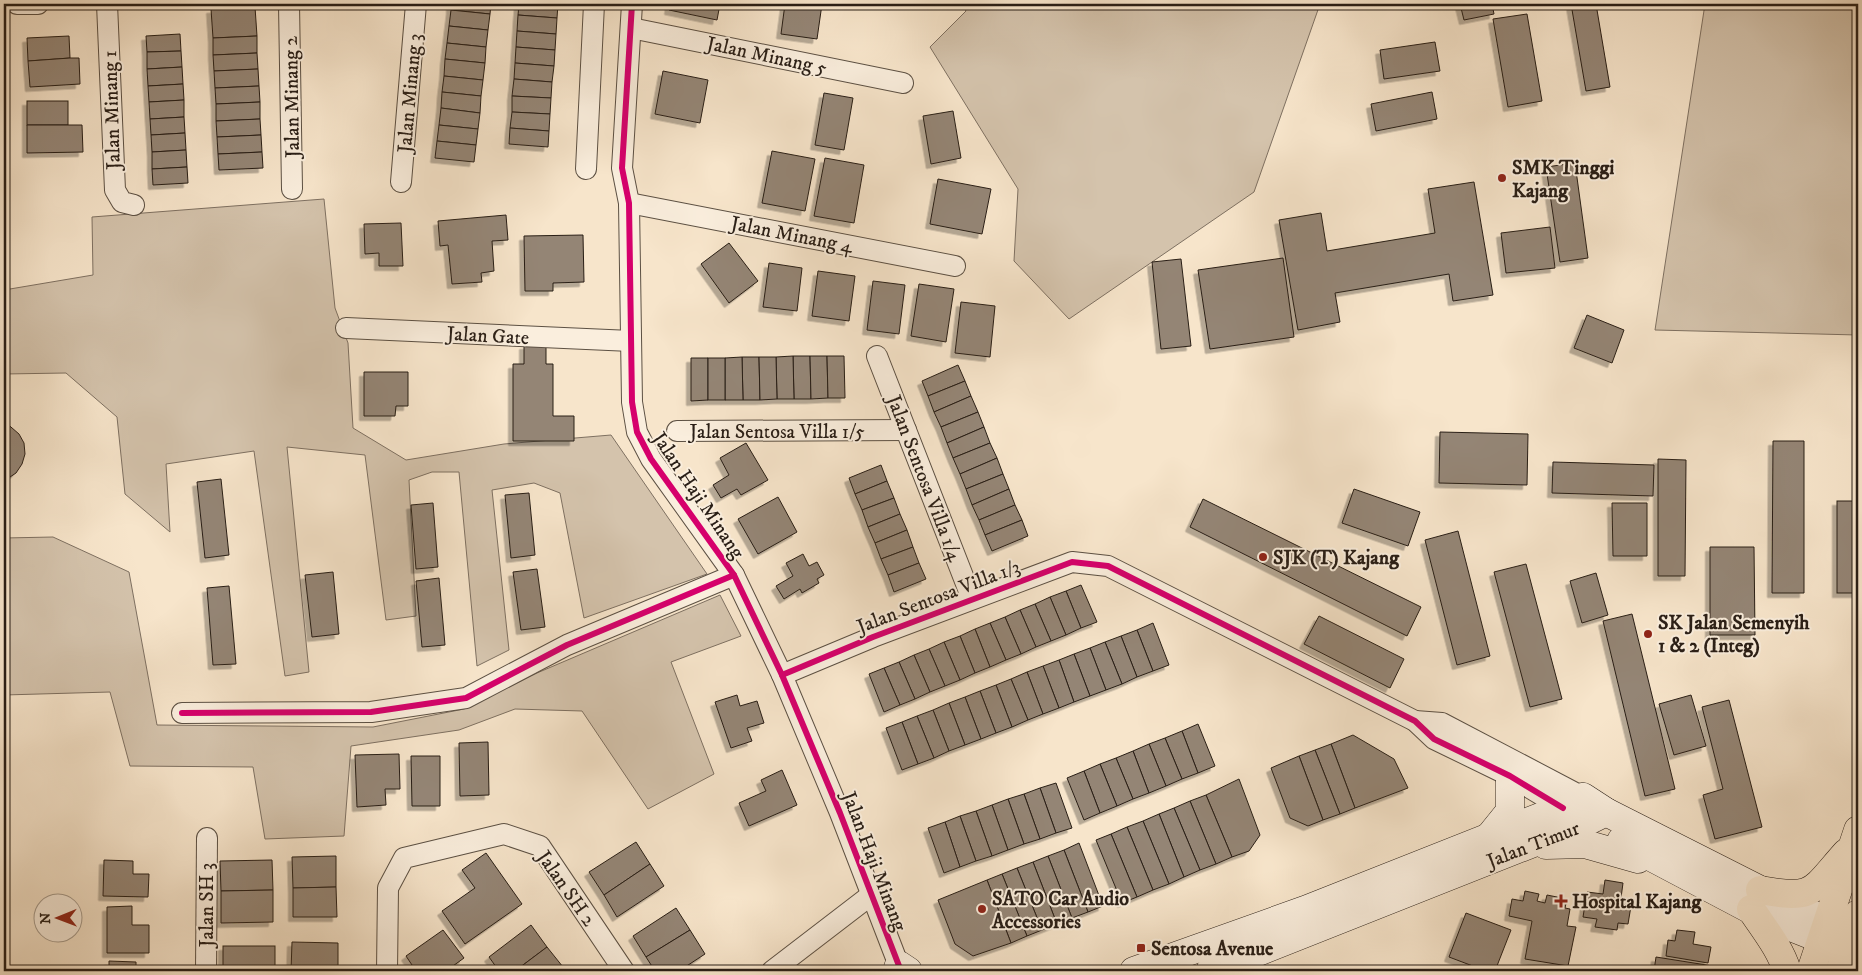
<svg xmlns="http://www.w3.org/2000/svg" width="1862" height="975" viewBox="0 0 1862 975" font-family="'IM FELL DW Pica',serif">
  <defs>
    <filter id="shadow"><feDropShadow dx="-4.5" dy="4.5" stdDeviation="0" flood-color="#0004"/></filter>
  </defs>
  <rect width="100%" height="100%" fill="#f7e5cb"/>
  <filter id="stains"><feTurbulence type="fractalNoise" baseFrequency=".004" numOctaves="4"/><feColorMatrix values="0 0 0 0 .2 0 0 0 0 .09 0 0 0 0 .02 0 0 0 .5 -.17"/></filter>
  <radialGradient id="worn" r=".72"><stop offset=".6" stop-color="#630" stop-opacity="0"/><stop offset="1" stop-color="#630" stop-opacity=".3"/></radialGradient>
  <g fill="#d4c3ac" stroke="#7e7061">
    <polygon points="963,4 1320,4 1254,192 1069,319 1014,261 1018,189 930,47 966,11"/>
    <polygon points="1705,4 1858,4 1858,335 1655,330"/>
    <polygon points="324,199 335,308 348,343 353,428 406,460 504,444 611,435 707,574 584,618 560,493 534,483 492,490 509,650 477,666 459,472 432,472 409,480 416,616 386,620 365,455 287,447 309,672 285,676 254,451 166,464 170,532 125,494 117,417 66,373 4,374 4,290 93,275 92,217"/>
    <polygon points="53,537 129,572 157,725 373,727 464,709 537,673 720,595 741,636 671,662 714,774 648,809 582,711 515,709 459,730 351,746 344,836 265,839 253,767 130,766 110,692 4,695 4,538"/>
  </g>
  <g fill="#948574" stroke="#291e16" filter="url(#shadow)">
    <polygon points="451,4 491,4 490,14 451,10"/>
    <polygon points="519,4 558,4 557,18 518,15"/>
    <polygon points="670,4 720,4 717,20 669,10"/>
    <polygon points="785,4 822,4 817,39 781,34"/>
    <polygon points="1460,4 1492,4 1494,14 1464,20"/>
    <polygon points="1571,4 1596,4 1610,87 1586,91"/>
    <polygon points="255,7 257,36 213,38 211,9"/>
    <polygon points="451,10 490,14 488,30 449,26"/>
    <polygon points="1527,14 1542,101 1508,107 1493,19"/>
    <polygon points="518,15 557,18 556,34 517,31"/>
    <polygon points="449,26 488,30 486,47 447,43"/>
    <polygon points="517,31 556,34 555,50 516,47"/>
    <polygon points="180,34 181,51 147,52 146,36"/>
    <polygon points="69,36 70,58 28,61 27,38"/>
    <polygon points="257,36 257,53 213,55 213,38"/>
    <polygon points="1435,42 1440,71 1384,79 1380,50"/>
    <polygon points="447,43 486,47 485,63 445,59"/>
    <polygon points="516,47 555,50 554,66 515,63"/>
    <polygon points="181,51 182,67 147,69 147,52"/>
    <polygon points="257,53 258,69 214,71 213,55"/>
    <polygon points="70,58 79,58 80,84 30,87 28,61"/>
    <polygon points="445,59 485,63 483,80 444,76"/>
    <polygon points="515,63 554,66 552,82 514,79"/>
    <polygon points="182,67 183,84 148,86 147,69"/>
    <polygon points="258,69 259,86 215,88 214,71"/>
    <polygon points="663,71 708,80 700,123 655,114"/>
    <polygon points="444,76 483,80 481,96 442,92"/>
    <polygon points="514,79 552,82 551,98 512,96"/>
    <polygon points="183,84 184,100 149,102 148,86"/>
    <polygon points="259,86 260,102 216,104 215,88"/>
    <polygon points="442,92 481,96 480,113 441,108"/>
    <polygon points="1432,92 1437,119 1376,131 1371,104"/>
    <polygon points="824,93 853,98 844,150 815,145"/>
    <polygon points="512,96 551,98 550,114 512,112"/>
    <polygon points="184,100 184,117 150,119 149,102"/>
    <rect x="27" y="101" width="41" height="24"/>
    <polygon points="260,102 260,119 216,121 216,104"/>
    <polygon points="441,108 480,113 478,129 439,125"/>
    <polygon points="953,111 961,158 931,164 923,116"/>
    <polygon points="512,112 550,114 549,131 510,128"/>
    <polygon points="184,117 185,133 151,135 150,119"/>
    <polygon points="260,119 261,135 217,137 216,121"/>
    <polygon points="27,125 82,125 83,152 27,153"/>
    <polygon points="439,125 478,129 476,145 437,141"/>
    <polygon points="510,128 549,131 548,147 509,144"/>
    <polygon points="185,133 186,150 152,152 151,135"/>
    <polygon points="261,135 262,152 218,154 217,137"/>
    <polygon points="437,141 476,145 474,162 435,158"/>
    <polygon points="186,150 187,167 152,169 152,152"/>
    <polygon points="772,151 815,159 805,211 762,203"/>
    <polygon points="262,152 263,168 219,170 218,154"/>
    <polygon points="825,158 864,165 854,223 814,216"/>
    <polygon points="1575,163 1588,258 1560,262 1546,167"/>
    <polygon points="187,167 188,183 153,185 152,169"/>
    <polygon points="938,179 991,189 982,234 930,224"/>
    <polygon points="1474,182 1493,295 1453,301 1449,274 1335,293 1340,322 1298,330 1279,220 1321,213 1327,251 1435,233 1428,189"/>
    <polygon points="506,215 508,240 492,241 494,271 481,273 482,282 452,284 448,245 440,246 438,221"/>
    <polygon points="401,223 403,266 379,266 379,253 365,254 364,224"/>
    <polygon points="1550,227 1555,268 1506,273 1501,233"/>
    <polygon points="583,235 584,282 553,283 553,291 525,291 524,236"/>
    <polygon points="729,243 758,281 729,303 701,264"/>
    <polygon points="1283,258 1294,337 1210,349 1198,270"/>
    <polygon points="1181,259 1191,346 1161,349 1152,262"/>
    <polygon points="769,263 802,268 797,311 763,307"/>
    <polygon points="818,271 855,276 849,321 812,316"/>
    <polygon points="873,281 905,285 899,334 867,330"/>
    <polygon points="919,284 954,289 946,342 911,336"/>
    <polygon points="961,302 995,306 990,357 955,353"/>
    <polygon points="1587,315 1624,330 1612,363 1574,348"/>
    <polygon points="524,345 546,345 546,364 553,364 553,416 574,416 574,441 513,441 513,364 524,364"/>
    <polygon points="793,356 810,356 811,399 794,399"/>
    <polygon points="793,356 794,399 777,399 776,357"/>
    <polygon points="810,356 827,356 828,398 811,399"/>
    <polygon points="827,356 844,356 845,398 828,398"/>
    <polygon points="742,357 759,357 760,400 743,400"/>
    <polygon points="742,357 743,400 725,400 725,358"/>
    <polygon points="759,357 776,357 777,399 760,400"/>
    <polygon points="691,358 708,358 708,400 691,401"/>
    <rect x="708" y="358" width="17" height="42"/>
    <polygon points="958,365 965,381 928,396 922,381"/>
    <polygon points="364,372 408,372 408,406 396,406 395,416 364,416"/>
    <polygon points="965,381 971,396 934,412 928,396"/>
    <polygon points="971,396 978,412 941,427 934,412"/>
    <polygon points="978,412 984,427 947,443 941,427"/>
    <polygon points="4,421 19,434 24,443 25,454 22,464 16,473 4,481"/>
    <polygon points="984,427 990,443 953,458 947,443"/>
    <polygon points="1440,432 1528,434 1527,485 1439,483"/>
    <polygon points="1773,441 1804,441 1804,593 1772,593"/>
    <polygon points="746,443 768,480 741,495 737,489 721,498 713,485 729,475 720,458"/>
    <polygon points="990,443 997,458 960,474 953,458"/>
    <polygon points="997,458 1003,474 966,489 960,474"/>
    <polygon points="1658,459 1686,460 1685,576 1658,576"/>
    <polygon points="1553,462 1654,465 1653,496 1552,493"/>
    <polygon points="881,465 887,481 855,494 849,478"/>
    <polygon points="1003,474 1009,489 972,505 966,489"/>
    <polygon points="221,479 229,555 205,558 197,482"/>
    <polygon points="887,481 894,498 862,510 855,494"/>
    <polygon points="1009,489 1015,505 979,520 972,505"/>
    <polygon points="1354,489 1420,512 1408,546 1342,523"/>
    <polygon points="529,493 535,555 511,558 505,495"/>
    <polygon points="778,497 797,532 758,554 738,519"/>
    <polygon points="894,498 900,514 868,527 862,510"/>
    <polygon points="1203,499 1421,607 1407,636 1190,527"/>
    <rect x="1837" y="501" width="21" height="92"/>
    <polygon points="433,503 438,567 416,569 411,505"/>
    <polygon points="1612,503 1647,503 1647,556 1613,556"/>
    <polygon points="1015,505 1022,520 985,535 979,520"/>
    <polygon points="900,514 907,530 875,543 868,527"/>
    <polygon points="1022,520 1028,536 992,551 985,535"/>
    <polygon points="907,530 913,547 881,559 875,543"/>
    <polygon points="1458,531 1490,656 1457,665 1425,540"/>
    <polygon points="913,547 919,563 888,575 881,559"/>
    <polygon points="1710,547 1754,547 1755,635 1710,635"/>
    <polygon points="803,554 809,566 817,562 824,575 817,579 819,583 802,593 800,589 784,599 776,586 793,576 786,563"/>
    <polygon points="919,563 926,579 894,592 888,575"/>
    <polygon points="1526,564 1562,699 1530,707 1494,572"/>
    <polygon points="537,569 545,627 521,630 513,572"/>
    <polygon points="333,572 339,634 312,637 305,575"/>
    <polygon points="1596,573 1608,615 1582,623 1570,581"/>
    <polygon points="439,578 445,645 422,647 416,581"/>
    <polygon points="1081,585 1097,622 1081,628 1066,591"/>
    <polygon points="229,586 236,664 213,665 207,588"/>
    <polygon points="1066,591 1081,628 1066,635 1050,597"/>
    <polygon points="1050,597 1066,635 1051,641 1035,604"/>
    <polygon points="1035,604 1051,641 1036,647 1020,610"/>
    <polygon points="1020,610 1036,647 1021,654 1005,617"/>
    <polygon points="1632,614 1675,789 1645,796 1603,621"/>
    <polygon points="1319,616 1404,659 1390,688 1304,644"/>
    <polygon points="1005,617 1021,654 1006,660 990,623"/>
    <polygon points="990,623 1006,660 990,667 975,629"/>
    <polygon points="1153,623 1169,665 1153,671 1137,630"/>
    <polygon points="975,629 990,667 975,673 960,636"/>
    <polygon points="1137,630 1153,671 1137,677 1121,636"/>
    <polygon points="960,636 975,673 960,680 944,642"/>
    <polygon points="1121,636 1137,677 1122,684 1105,642"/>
    <polygon points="944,642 960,680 945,686 929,649"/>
    <polygon points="1105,642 1122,684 1106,690 1090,648"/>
    <polygon points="1090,648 1106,690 1090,696 1074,654"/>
    <polygon points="929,649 945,686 930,692 914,655"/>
    <polygon points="1074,654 1090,696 1074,702 1059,660"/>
    <polygon points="914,655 930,692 915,699 899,662"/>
    <polygon points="1059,660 1074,702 1059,708 1043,666"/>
    <polygon points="899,662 915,699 900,705 884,668"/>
    <polygon points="1043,666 1059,708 1043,714 1027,672"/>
    <polygon points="884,668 900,705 884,712 869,674"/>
    <polygon points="1027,672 1043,714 1028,720 1011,679"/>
    <polygon points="1011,679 1028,720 1012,727 996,685"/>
    <polygon points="996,685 1012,727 996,733 980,691"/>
    <polygon points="980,691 996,733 981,739 965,697"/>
    <polygon points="737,695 740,706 757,701 764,723 747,728 752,741 731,748 715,702"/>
    <polygon points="1691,695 1706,746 1674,755 1659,704"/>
    <polygon points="965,697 981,739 965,745 949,703"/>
    <polygon points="1729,700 1762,827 1715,839 1703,795 1723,789 1702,707"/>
    <polygon points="949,703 965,745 949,751 933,710"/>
    <polygon points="933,710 949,751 934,758 917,716"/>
    <polygon points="917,716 934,758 918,764 902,722"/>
    <polygon points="902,722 918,764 902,770 886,728"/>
    <polygon points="1198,724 1215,766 1198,773 1182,731"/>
    <polygon points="1182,731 1198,773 1182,779 1165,738"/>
    <polygon points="1353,735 1394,759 1408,788 1355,808 1331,744"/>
    <polygon points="1165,738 1182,779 1166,786 1149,744"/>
    <polygon points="488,742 489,795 460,796 459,743"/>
    <polygon points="1149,744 1166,786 1149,793 1133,751"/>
    <polygon points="1331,744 1355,808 1340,814 1315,750"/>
    <polygon points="1315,750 1340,814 1323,820 1299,756"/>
    <polygon points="1133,751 1149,793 1133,799 1116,758"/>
    <polygon points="399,754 400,789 385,789 386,805 357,807 355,755"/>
    <polygon points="411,756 440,756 440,806 412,806"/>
    <polygon points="1299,756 1323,820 1308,826 1290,818 1271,768"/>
    <polygon points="1116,758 1133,799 1117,806 1100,764"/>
    <polygon points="1100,764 1117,806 1100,813 1084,771"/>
    <polygon points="782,770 797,805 749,826 739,803 766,791 761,780"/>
    <polygon points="1084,771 1100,813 1084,820 1067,778"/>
    <polygon points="1239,779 1260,835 1249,851 1232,857 1206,795"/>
    <polygon points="1056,783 1072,828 1056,833 1040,788"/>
    <polygon points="1040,788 1056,833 1040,839 1024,794"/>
    <polygon points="1024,794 1040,839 1024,844 1008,799"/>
    <polygon points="1206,795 1232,857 1216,864 1190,801"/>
    <polygon points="1008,799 1024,844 1008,850 992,805"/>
    <polygon points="1190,801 1216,864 1200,870 1174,808"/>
    <polygon points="992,805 1008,850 992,856 976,811"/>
    <polygon points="1174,808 1200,870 1184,877 1159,814"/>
    <polygon points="976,811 992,856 976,861 960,816"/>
    <polygon points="1159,814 1184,877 1169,884 1143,821"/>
    <polygon points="960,816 976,861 960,867 945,822"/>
    <polygon points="1143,821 1169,884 1153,890 1127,827"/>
    <polygon points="945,822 960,867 944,873 928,828"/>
    <polygon points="1127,827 1153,890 1137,897 1111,834"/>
    <polygon points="1111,834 1137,897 1122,903 1096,840"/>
    <polygon points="636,842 650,864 604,895 589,872"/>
    <polygon points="1079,843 1103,906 1088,912 1064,850"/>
    <polygon points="1064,850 1088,912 1072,918 1048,856"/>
    <polygon points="486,853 522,904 465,944 442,911 475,888 462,870"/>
    <polygon points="336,856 336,887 293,888 292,857"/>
    <polygon points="1048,856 1072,918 1057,924 1033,862"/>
    <polygon points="104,860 133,861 133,874 149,874 148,897 103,896"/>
    <polygon points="272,860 273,890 221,891 220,861"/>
    <polygon points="1033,862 1057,924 1042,930 1017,868"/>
    <polygon points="650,864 664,886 617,917 604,895"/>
    <polygon points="1017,868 1042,930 1027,936 1002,874"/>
    <polygon points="1002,874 1027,936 1011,943 987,880"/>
    <polygon points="987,880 1011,943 973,956 955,944 938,900"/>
    <polygon points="1605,880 1623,883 1621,898 1632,900 1628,924 1618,923 1617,930 1595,927 1597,919 1583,917 1587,892 1603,894"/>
    <polygon points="336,887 337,917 293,917 293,888"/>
    <polygon points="273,890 273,922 221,923 221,891"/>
    <polygon points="1525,891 1539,894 1537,901 1545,903 1547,895 1567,899 1565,908 1570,909 1567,926 1576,927 1568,966 1525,959 1532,921 1509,916 1512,899 1523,901"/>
    <polygon points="132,906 132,925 149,925 149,953 107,953 107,907"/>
    <polygon points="676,908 690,930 646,957 633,936"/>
    <polygon points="1466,913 1511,930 1495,971 1486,971 1449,957"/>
    <polygon points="531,925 547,947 515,971 499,971 489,957"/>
    <polygon points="443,930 464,958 446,971 416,971 406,956"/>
    <polygon points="690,930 705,954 679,971 655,971 646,957"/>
    <polygon points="1677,930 1695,932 1693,944 1711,947 1708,963 1666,956 1668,940 1675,941"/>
    <polygon points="292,942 338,943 338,971 291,971"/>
    <rect x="223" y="946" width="52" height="25"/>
    <polygon points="547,947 563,967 557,971 515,971"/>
    <polygon points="1656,957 1719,967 1718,971 1654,971"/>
    <polygon points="109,961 136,962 136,971 109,971"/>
  </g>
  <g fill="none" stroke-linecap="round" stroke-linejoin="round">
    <g stroke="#5c5043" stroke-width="22">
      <g id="street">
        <polyline points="17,4 38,4"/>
        <polyline points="107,4 115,190 122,202 134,205"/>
        <polyline points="289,4 292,189"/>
        <polyline points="632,4 622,168 629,203 632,402 637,432 651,459 734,575 782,675 840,813 901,971"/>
        <polyline points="631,28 903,83"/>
        <polyline points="586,169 594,4"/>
        <polyline points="401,182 416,4"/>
        <polyline points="629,203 955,266"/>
        <polyline points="346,328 631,341"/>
        <polyline points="877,356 972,599"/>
        <polyline points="677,431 906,430"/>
        <polyline points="782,675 873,637 1072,562 1108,566 1415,721 1434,739 1510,776 1563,808"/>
        <polyline points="182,713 371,712 466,698 567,645 734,575"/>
        <polyline points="1415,721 1442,723 1583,797"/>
        <polyline points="206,971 207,838"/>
        <polyline points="387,971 388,888 404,858 504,834 540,846 624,971"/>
        <polyline points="772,971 871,895"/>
      </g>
    </g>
    <g stroke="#291e16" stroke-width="29">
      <g id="secondary">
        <polyline points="1489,837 1510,811 1510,776"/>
        <polyline points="1621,841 1761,915 1821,939 1841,951"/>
        <polyline points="1546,845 1585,844 1638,859"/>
        <polyline points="897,971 899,965 908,971"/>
        <polyline points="1134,971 1305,910 1563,808 1583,797 1606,812 1772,896 1827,921 1847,934"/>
        <polyline points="1210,971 1586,822 1606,812"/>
      </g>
    </g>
    <g stroke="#291e16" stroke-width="29">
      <g id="primary">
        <path d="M1760 890C1815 900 1811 892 1846 853"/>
        <path d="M1751 909C1764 929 1780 948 1787 971"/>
        <polyline points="1811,971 1858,830"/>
        <polyline points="1840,971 1858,914"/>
      </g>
    </g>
    <use href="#street" stroke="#faeedd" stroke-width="20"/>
    <use href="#secondary" stroke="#faeedd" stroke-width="28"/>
    <use href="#primary" stroke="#f7e5cb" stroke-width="28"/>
    <g stroke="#faeedd" stroke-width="9">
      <g id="cycleway">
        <polyline points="632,4 622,168 629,203 632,402 637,432 651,459 734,575 782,675 840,813 901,971"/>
        <polyline points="782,675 873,637 1072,562 1108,566 1415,721 1434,739 1510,776 1563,808"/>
        <polyline points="182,713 371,712 466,698 567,645 734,575"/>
      </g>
    </g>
    <use href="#cycleway" stroke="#d6006c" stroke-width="6"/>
  </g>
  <g fill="#8f2418" stroke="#faeedd" stroke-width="2">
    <circle cx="1502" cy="178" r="5"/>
    <circle cx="1263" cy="557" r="5"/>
    <circle cx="1648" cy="634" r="5"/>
    <path d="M1558.5 893.5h5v5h5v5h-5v5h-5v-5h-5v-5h5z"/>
    <circle cx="982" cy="909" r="5"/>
    <rect x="1136" y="943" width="10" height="10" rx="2.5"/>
  </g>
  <g text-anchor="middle" stroke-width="4" stroke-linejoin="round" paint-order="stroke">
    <g font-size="20" fill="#291e16" stroke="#faeedd">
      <text transform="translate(767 55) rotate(12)" y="7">Jalan Minang 5</text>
      <text transform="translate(409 93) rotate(-85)" y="7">Jalan Minang 3</text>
      <text transform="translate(291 97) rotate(-91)" y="7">Jalan Minang 2</text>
      <text transform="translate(111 110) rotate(-92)" y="7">Jalan Minang 1</text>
      <text transform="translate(792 234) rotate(11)" y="7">Jalan Minang 4</text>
      <text transform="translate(488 335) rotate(3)" y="7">Jalan Gate</text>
      <text x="777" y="438">Jalan Sentosa Villa 1/5</text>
      <text transform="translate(925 478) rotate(69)" y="7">Jalan Sentosa Villa 1/4</text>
      <text transform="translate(699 495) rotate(56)" y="7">Jalan Haji Minang</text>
      <text transform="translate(938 596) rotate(-21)" y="7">Jalan Sentosa Villa 1/3</text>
      <text transform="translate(1533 844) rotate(-21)" y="7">Jalan Timur</text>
      <text transform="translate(875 861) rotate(69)" y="7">Jalan Haji Minang</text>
      <text transform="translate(567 888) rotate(55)" y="7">Jalan SH 2</text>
      <text transform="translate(206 905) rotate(-90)" y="7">Jalan SH 3</text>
    </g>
    <g font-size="20" font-weight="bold" fill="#291e16" stroke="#faeedd" text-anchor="start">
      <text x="1512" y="174">SMK Tinggi<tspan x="1512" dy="23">Kajang</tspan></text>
      <text x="1273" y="564">SJK (T) Kajang</text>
      <text x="1658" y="629">SK Jalan Semenyih<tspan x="1658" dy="23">1 &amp; 2 (Integ)</tspan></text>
      <text x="992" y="905">SATO Car Audio<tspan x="992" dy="23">Accessories</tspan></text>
      <text x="1572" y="908">Hospital Kajang</text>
      <text x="1151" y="955">Sentosa Avenue</text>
    </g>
  </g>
  <rect width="1862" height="975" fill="none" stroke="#f7e5cb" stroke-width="20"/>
  <rect x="5" y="5" width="1852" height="965" fill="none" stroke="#291e16" stroke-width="2.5"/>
  <rect x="10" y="10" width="1842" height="955" fill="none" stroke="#291e16"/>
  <g transform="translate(58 918) rotate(269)"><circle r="24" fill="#faeedd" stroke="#a69b8d"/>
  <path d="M0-4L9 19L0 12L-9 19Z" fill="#8f2418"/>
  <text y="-8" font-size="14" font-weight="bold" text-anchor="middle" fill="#291e16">N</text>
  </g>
  <rect width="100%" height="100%" filter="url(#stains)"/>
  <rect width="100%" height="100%" fill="url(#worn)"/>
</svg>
